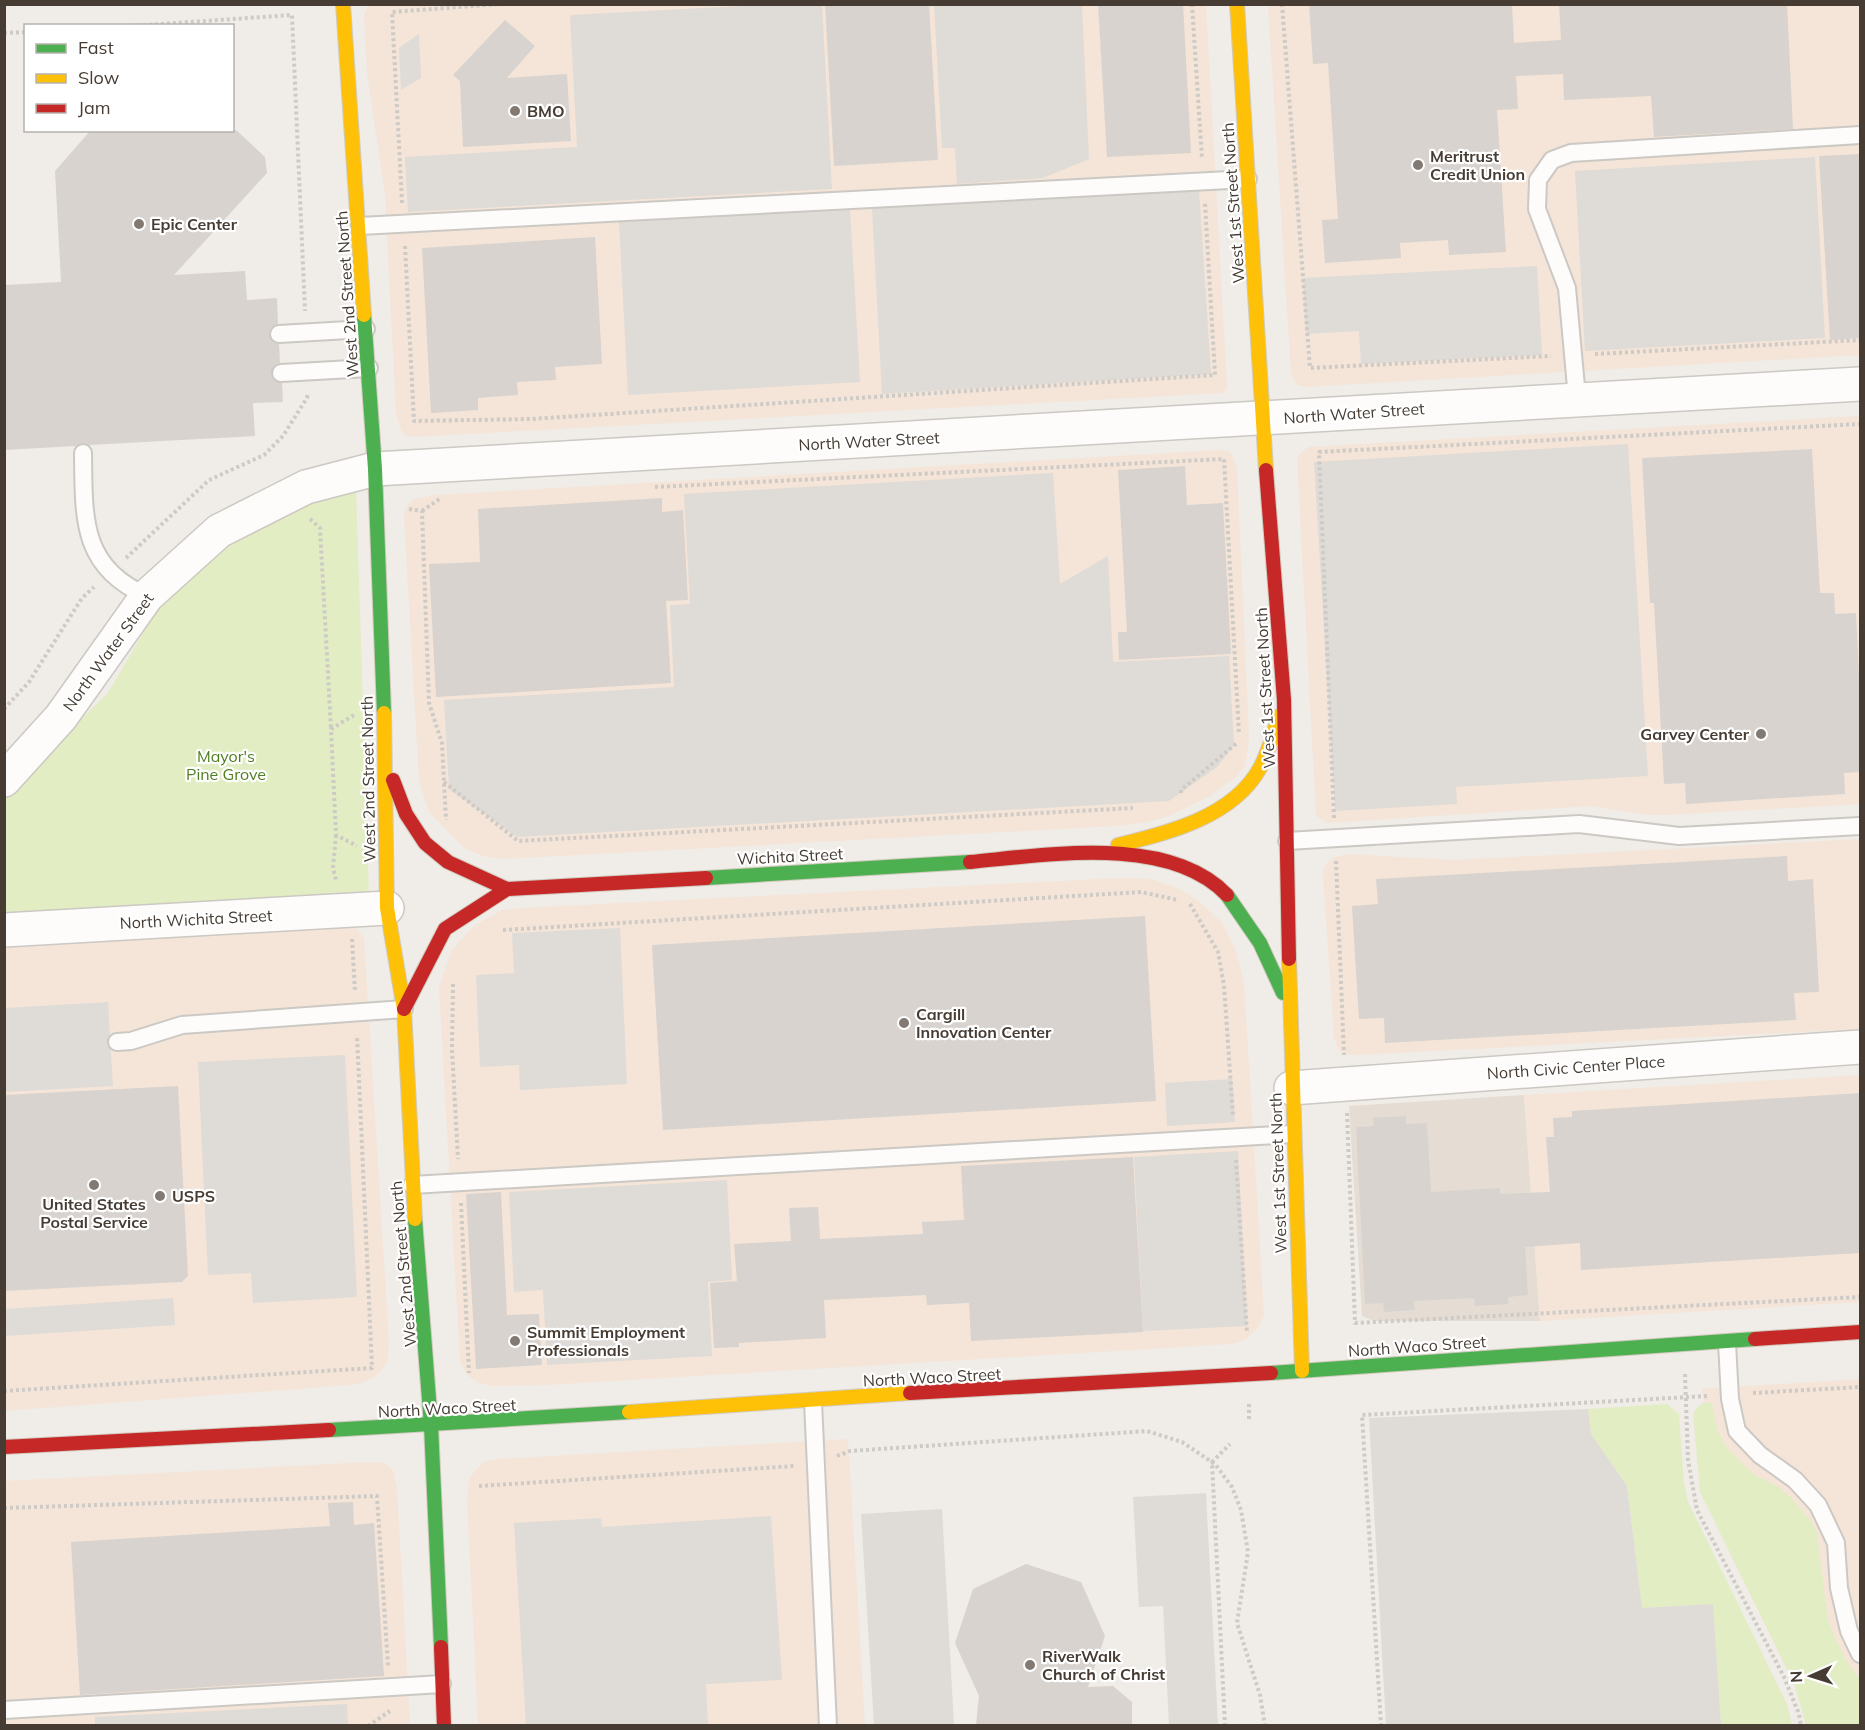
<svg xmlns="http://www.w3.org/2000/svg" width="1865" height="1730" viewBox="0 0 1865 1730" font-family="Mulish,sans-serif">
  <rect width="100%" height="100%" fill="#f0ece7"/>
  <polygon fill="#e5ddd4" points="1524,1095 1540,1321 1374,1321 1362,1316 1349,1106"/>
  <g fill="#f4e5d8">
    <polygon points="369,4 1206,5 1227,388 1223,393 412,437 405,435 401,430 396,413 385,195 367,73 364,15"/>
    <polygon points="1268,5 1860,5 1860,355 1305,387 1297,385 1291,374"/>
    <polygon points="1860,416 1860,804 1668,815 1647,815 1591,806 1327,823 1316,816 1297,457 1308,447"/>
    <polygon points="1221,450 1230,452 1237,468 1249,738 1247,754 1245,766 1237,776 1210,796 1169,816 1147,822 1117,826 503,859 483,856 464,848 429,812 419,781 404,515 407,505 414,499 435,495"/>
    <polygon points="1860,839 1860,1029 1355,1055 1343,1054 1337,1047 1334,1037 1323,874 1325,865 1335,857 1350,854 1454,860"/>
    <polygon points="1119,878 1151,879 1180,889 1202,904 1222,923 1236,951 1244,983 1264,1315 1259,1326 1247,1339 1232,1344 545,1385 493,1386 479,1383 468,1376 460,1361 439,987 451,951 474,926 502,910 523,908"/>
    <polygon points="352,921 364,939 389,1343 387,1362 379,1373 365,1382 350,1385 5,1411 5,938"/>
    <polygon points="1860,1075 1860,1302 1540,1321 1524,1095"/>
    <polygon points="1860,1379 1860,1719 1708,1437 1702,1389"/>
    <polygon points="848,1439 865,1725 478,1725 467,1497 470,1477 483,1462 499,1459"/>
    <polygon points="369,1462 385,1463 393,1471 397,1488 410,1725 5,1726 5,1481"/>
  </g>
  <g fill="#e2edc4">
    <polygon points="356,487 369,895 5,915 5,794 108,693 163,599 230,538 297,504"/>
    <polygon points="1702,1403 1712,1403 1718,1431 1726,1447 1755,1475 1779,1487 1789,1496 1810,1519 1817,1533 1828,1621 1845,1659 1860,1679 1860,1725 1806,1725 1795,1686 1700,1492 1693,1413"/>
    <polygon points="1667,1404 1679,1414 1684,1483 1688,1502 1787,1704 1792,1725 1721,1725 1713,1604 1642,1608 1627,1486 1591,1434 1588,1409"/>
  </g>
  <g fill="#dfdbd7">
    <polygon points="762,5 822,5 832,189 408,212 405,157 577,147 570,15"/>
    <polygon points="934,5 1082,5 1089,159 1043,178 957,184 955,148 942,148"/>
    <polygon points="419,34 421,78 401,90 399,48"/>
    <polygon points="1815,157 1825,338 1585,351 1575,171"/>
    <polygon points="1199,189 1211,374 882,394 872,208"/>
    <polygon points="850,209 860,382 628,395 619,221"/>
    <polygon points="1537,266 1542,355 1361,364 1359,331 1306,334 1303,278"/>
    <polygon points="1628,444 1648,776 1456,787 1457,804 1335,811 1314,462"/>
    <polygon points="1053,473 1060,584 1108,556 1113,662 1229,656 1234,745 1217,767 1169,801 517,837 449,789 444,700 674,687 670,605 690,604 684,494"/>
    <polygon points="620,928 627,1084 520,1090 519,1065 480,1067 476,975 514,973 512,933"/>
    <polygon points="108,1002 113,1086 5,1092 5,1008"/>
    <polygon points="345,1055 357,1297 253,1303 251,1273 208,1275 198,1062"/>
    <polygon points="1232,1079 1235,1122 1167,1126 1165,1083"/>
    <polygon points="1238,1151 1247,1326 1143,1331 1134,1157"/>
    <polygon points="727,1180 732,1280 708,1282 712,1356 547,1365 543,1290 514,1292 509,1192"/>
    <polygon points="173,1298 175,1325 5,1336 5,1309"/>
    <polygon points="1588,1409 1591,1434 1627,1486 1642,1608 1713,1604 1721,1725 1386,1725 1369,1418"/>
    <polygon points="1206,1493 1218,1725 1169,1725 1163,1606 1139,1607 1133,1497"/>
    <polygon points="942,1509 954,1725 874,1725 861,1514"/>
    <polygon points="771,1516 782,1680 706,1684 708,1725 526,1725 514,1523 601,1518 602,1527"/>
    <polygon points="347,1704 348,1725 95,1725 95,1717"/>
  </g>
  <g fill="#d8d3ce">
    <polygon points="825,4 929,4 938,160 834,166"/>
    <polygon points="1098,4 1183,4 1191,153 1107,157"/>
    <polygon points="1309,4 1512,4 1514,43 1561,40 1559,4 1787,4 1793,129 1654,137 1651,96 1564,100 1563,74 1516,76 1518,109 1497,110 1506,252 1449,255 1448,240 1400,243 1401,258 1325,263 1322,220 1338,219 1328,63 1313,64"/>
    <polygon points="505,20 535,46 507,78 567,74 571,141 463,147 460,81 453,75"/>
    <polygon points="91,130 236,130 265,157 267,173 174,275 245,271 247,300 277,298 278,324 270,329 269,335 274,343 279,344 280,363 275,365 271,373 273,379 282,383 283,402 253,403 255,436 89,445 82,443 76,446 4,450 4,285 61,282 55,171"/>
    <polygon points="1860,154 1860,338 1830,340 1819,156"/>
    <polygon points="595,237 602,364 555,367 556,380 517,382 518,395 478,398 478,410 431,413 422,248"/>
    <polygon points="1812,449 1820,593 1834,593 1835,614 1856,613 1860,696 1860,772 1844,773 1845,794 1686,804 1685,783 1664,784 1654,603 1650,603 1642,458"/>
    <polygon points="1185,466 1187,505 1223,503 1231,654 1119,660 1118,632 1127,632 1118,470"/>
    <polygon points="662,498 662,512 683,510 688,600 666,601 671,683 436,697 429,564 480,562 478,509"/>
    <polygon points="1787,856 1788,881 1813,879 1819,992 1794,993 1796,1020 1385,1043 1384,1018 1359,1019 1352,906 1378,904 1376,879"/>
    <polygon points="1145,916 1156,1101 663,1130 652,945"/>
    <polygon points="178,1086 188,1276 182,1282 4,1291 4,1095"/>
    <polygon points="1860,1093 1860,1253 1581,1270 1580,1243 1525,1247 1528,1295 1508,1297 1508,1304 1475,1306 1474,1298 1414,1301 1415,1310 1384,1312 1383,1303 1365,1304 1356,1127 1374,1126 1373,1118 1406,1116 1406,1124 1427,1123 1431,1192 1500,1188 1500,1194 1550,1192 1546,1137 1554,1137 1553,1118 1572,1117 1572,1111"/>
    <polygon points="1133,1157 1143,1332 971,1341 969,1303 927,1305 926,1295 824,1300 826,1338 739,1343 739,1347 714,1348 710,1283 737,1281 734,1244 791,1241 789,1208 818,1207 820,1239 923,1234 922,1222 964,1220 961,1166"/>
    <polygon points="501,1192 507,1315 539,1314 542,1365 476,1369 466,1194"/>
    <polygon points="353,1502 354,1525 374,1523 384,1676 80,1695 71,1542 330,1526 328,1503"/>
    <polygon points="1026,1564 1081,1582 1105,1636 1088,1687 1113,1686 1132,1702 1132,1725 976,1725 979,1696 955,1643 973,1589"/>
  </g>
  <g fill="none" stroke-linecap="round" stroke-linejoin="round">
    <g stroke="#ccc8c3" stroke-width="20">
      <g id="lane">
        <polyline points="360,226 1248,179"/>
        <polyline points="279,334 366,329"/>
        <polyline points="281,373 369,368"/>
        <polyline points="1577,398 1567,288 1537,209 1538,180 1552,160 1571,153 1860,135"/>
        <path d="M83 453C84 517 80 567 147 596"/>
        <polyline points="1287,841 1579,824 1679,836 1860,826"/>
        <polyline points="117,1042 131,1041 182,1025 404,1009"/>
        <polyline points="412,1185 1292,1134"/>
        <polyline points="1727,1343 1730,1399 1737,1431 1760,1455 1795,1480 1818,1505 1836,1543 1839,1588 1849,1631 1860,1654"/>
        <polyline points="813,1402 828,1726"/>
        <polyline points="4,1710 442,1684"/>
      </g>
    </g>
    <g stroke="#ccc8c3" stroke-width="36">
      <g id="street">
        <path d="M4 780 61 717 147 596 219 531 306 487 375 469C870 443 1365 408 1860 384"/>
        <polyline points="4,930 387,908"/>
        <polyline points="1291,1088 1860,1047"/>
      </g>
    </g>
    <g stroke="#d1cabe" stroke-width="16">
      <g id="fast">
        <polyline points="364,315 375,469 384,713"/>
        <polyline points="706,878 970,862"/>
        <polyline points="1227,895 1260,943 1283,993"/>
        <polyline points="415,1219 431,1425 441,1647"/>
        <polyline points="1271,1373 1755,1339"/>
        <polyline points="329,1430 629,1412"/>
      </g>
    </g>
    <g stroke="#d1cabe" stroke-width="16">
      <g id="slow">
        <polyline points="343,4 364,315"/>
        <polyline points="1237,4 1266,470"/>
        <polyline points="384,713 387,908 404,1009 415,1219"/>
        <path d="M1118 845C1168 833 1233 817 1260 768 1269 752 1273 733 1279 716"/>
        <polyline points="1289,959 1302,1371"/>
        <polyline points="629,1412 910,1393"/>
      </g>
    </g>
    <g stroke="#d1cabe" stroke-width="16">
      <g id="jam">
        <polyline points="1266,470 1284,700 1289,959"/>
        <polyline points="393,780 406,814 425,843 448,862 507,889 706,878"/>
        <path d="M970 862C1046 855 1169 834 1227 895"/>
        <polyline points="404,1009 445,929 507,889"/>
        <polyline points="1755,1339 1860,1332"/>
        <polyline points="910,1393 1271,1373"/>
        <polyline points="4,1447 329,1430"/>
        <polyline points="441,1647 444,1726"/>
      </g>
    </g>
    <g stroke="#cecac6" stroke-width="4" stroke-dasharray="3 3" stroke-linecap="butt">
      <polyline points="1192,4 1202,159"/>
      <polyline points="1282,4 1310,368 1551,356"/>
      <polyline points="131,26 292,15 305,311"/>
      <polyline points="4,33 26,32"/>
      <polyline points="402,203 392,12 500,4"/>
      <polyline points="405,246 414,421 531,419 1215,375 1205,203"/>
      <polyline points="1595,354 1860,340"/>
      <polyline points="655,487 1224,459 1239,734"/>
      <polyline points="409,509 422,511 429,703 442,743 446,820"/>
      <polyline points="422,511 441,498"/>
      <polyline points="310,519 320,528 331,729"/>
      <polyline points="126,558 209,480 264,455 283,436 307,398 308,393"/>
      <polyline points="4,709 29,682 82,598 94,587"/>
      <polyline points="354,715 331,729 336,835 357,846"/>
      <polyline points="444,782 518,841 1133,808"/>
      <polyline points="1181,793 1181,790 1237,743"/>
      <polyline points="1334,818 1319,452 1860,424"/>
      <polyline points="336,835 333,868 336,880"/>
      <polyline points="1336,861 1344,1055"/>
      <polyline points="1190,904 1218,952 1224,985 1233,1116"/>
      <polyline points="503,930 1141,892 1178,900"/>
      <polyline points="352,939 355,992"/>
      <polyline points="453,984 452,1049 458,1159"/>
      <polyline points="1347,1113 1355,1323 1860,1297"/>
      <polyline points="1236,1160 1247,1333"/>
      <polyline points="461,1203 469,1373"/>
      <polyline points="1685,1374 1688,1460 1697,1510 1784,1677 1799,1714 1801,1726"/>
      <polyline points="4,1391 372,1368 357,1035"/>
      <polyline points="1753,1393 1860,1387"/>
      <polyline points="1249,1404 1249,1422"/>
      <polyline points="837,1456 850,1451 1147,1431 1182,1442 1215,1464 1232,1487 1241,1510 1248,1552 1237,1623 1260,1695 1265,1726"/>
      <polyline points="479,1486 795,1466"/>
      <polyline points="4,1508 377,1496 388,1666"/>
      <polyline points="368,1726 390,1711"/>
      <polyline points="1225,1726 1212,1462 1230,1444"/>
      <polyline points="1381,1726 1362,1415 1707,1396"/>
    </g>
    <use href="#lane" stroke="#fdfcfb" stroke-width="16"/>
    <use href="#street" stroke="#fdfcfb" stroke-width="33"/>
    <use href="#fast" stroke="#4caf50" stroke-width="14"/>
    <use href="#slow" stroke="#ffc107" stroke-width="14"/>
    <use href="#jam" stroke="#c62828" stroke-width="14"/>
  </g>
  <g fill="#827a72" stroke="#fff" stroke-width="2">
    <circle cx="515" cy="111" r="6"/>
    <circle cx="1418" cy="165" r="6"/>
    <circle cx="139" cy="224" r="6"/>
    <circle cx="1761" cy="734" r="6"/>
    <circle cx="904" cy="1023" r="6"/>
    <circle cx="94" cy="1185" r="6"/>
    <circle cx="160" cy="1196" r="6"/>
    <circle cx="515" cy="1341" r="6"/>
    <circle cx="1030" cy="1665" r="6"/>
  </g>
  <g text-anchor="middle" stroke-width="4.5" stroke-linejoin="round" paint-order="stroke">
    <g font-size="16" font-weight="bold" fill="#463c33" stroke="#fff" text-anchor="start">
      <text x="527" y="117">BMO</text>
      <text x="1430" y="162">Meritrust<tspan x="1430" dy="18">Credit Union</tspan></text>
      <text x="151" y="230">Epic Center</text>
      <text x="1749" y="740" text-anchor="end">Garvey Center</text>
      <text x="916" y="1020">Cargill<tspan x="916" dy="18">Innovation Center</tspan></text>
      <text x="172" y="1202">USPS</text>
      <text x="94" y="1210" text-anchor="middle">United States<tspan x="94" dy="18">Postal Service</tspan></text>
      <text x="527" y="1338">Summit Employment<tspan x="527" dy="18">Professionals</tspan></text>
      <text x="1042" y="1662">RiverWalk<tspan x="1042" dy="18">Church of Christ</tspan></text>
    </g>
    <g font-size="16" fill="#463c33" stroke="#fff">
      <text transform="translate(1233 203) rotate(-94)" y="6">West 1st Street North</text>
      <text transform="translate(347 294) rotate(-94)" y="6">West 2nd Street North</text>
      <text transform="translate(1354 413) rotate(-4)" y="6">North Water Street</text>
      <text transform="translate(869 441) rotate(-3)" y="6">North Water Street</text>
      <text transform="translate(108 652) rotate(-54)" y="6">North Water Street</text>
      <text transform="translate(1265 688) rotate(-93)" y="6">West 1st Street North</text>
      <text transform="translate(368 779) rotate(-91)" y="6">West 2nd Street North</text>
      <text transform="translate(790 856) rotate(-3)" y="6">Wichita Street</text>
      <text transform="translate(196 919) rotate(-3)" y="6">North Wichita Street</text>
      <text transform="translate(1576 1067) rotate(-4)" y="6">North Civic Center Place</text>
      <text transform="translate(1278 1173) rotate(-92)" y="6">West 1st Street North</text>
      <text transform="translate(403 1264) rotate(-95)" y="6">West 2nd Street North</text>
      <text transform="translate(1417 1346) rotate(-4)" y="6">North Waco Street</text>
      <text transform="translate(932 1377) rotate(-3)" y="6">North Waco Street</text>
      <text transform="translate(447 1408) rotate(-3)" y="6">North Waco Street</text>
    </g>
    <g font-size="16" fill="#4f7e20" stroke="#fff">
      <text x="226" y="762">Mayor's<tspan x="226" dy="18">Pine Grove</tspan></text>
    </g>
  </g>
  <rect width="1865" height="1730" fill="none" stroke="#463c33" stroke-width="12"/>
  <rect x="24" y="24" width="210" height="108" fill="#ffffff" stroke="#b5b1ad" stroke-width="1.5"/>
  <rect x="36" y="44" width="30" height="9" fill="#4caf50" stroke="#b5b1ad" stroke-width="1.5"/>
  <text x="78" y="54" font-size="18" fill="#463c33">Fast</text>
  <rect x="36" y="74" width="30" height="9" fill="#ffc107" stroke="#b5b1ad" stroke-width="1.5"/>
  <text x="78" y="84" font-size="18" fill="#463c33">Slow</text>
  <rect x="36" y="104" width="30" height="9" fill="#c62828" stroke="#b5b1ad" stroke-width="1.5"/>
  <text x="78" y="114" font-size="18" fill="#463c33">Jam</text>
  <g transform="translate(1811 1676) rotate(267)" stroke="#ffffff" stroke-width="4.5" paint-order="stroke">
  <path d="M0-4.5L10 22L0 15L-10 22Z" fill="#463c33"/>
  <text y="-9" font-size="16" font-weight="bold" text-anchor="middle" fill="#463c33">N</text>
  </g>
</svg>
